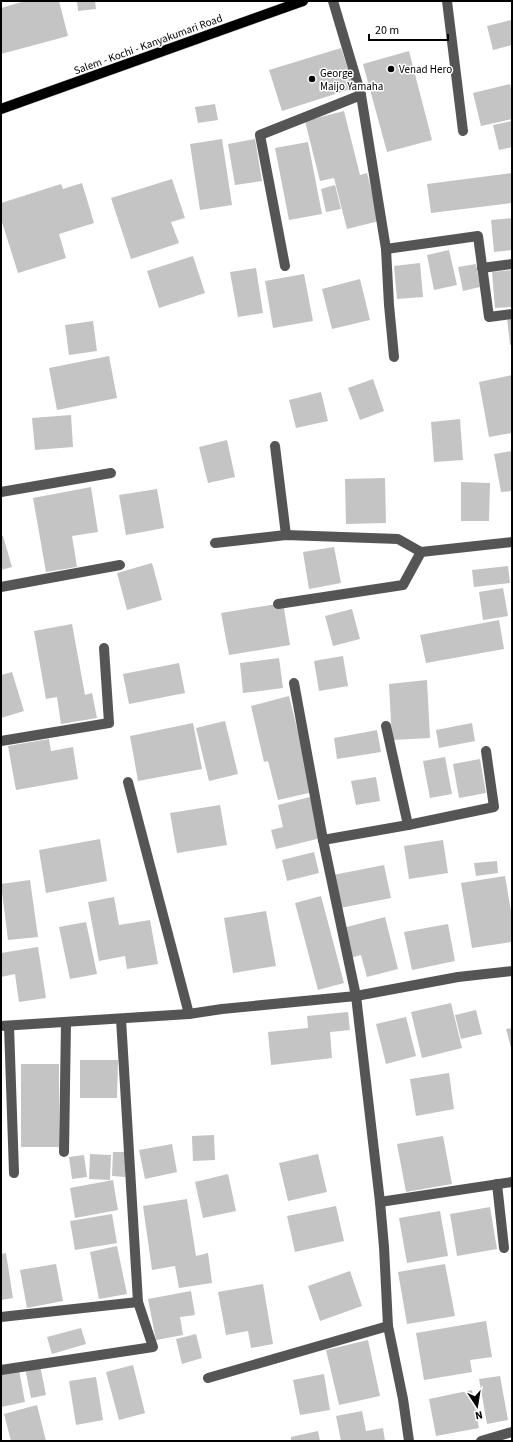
<svg xmlns="http://www.w3.org/2000/svg" width="513" height="1442" viewBox="0 0 513 1442" font-family="'Source Sans 3',sans-serif">
  <rect width="100%" height="100%" fill="#fff"/>
  <g fill="#c4c4c4">
    <polygon points="25,1 59,1 68,36 1,54 1,8"/>
    <polygon points="77,1 95,1 96,9 78,11"/>
    <polygon points="511,20 512,45 493,50 487,26"/>
    <polygon points="341,48 354,88 282,111 269,70"/>
    <polygon points="409,51 432,140 387,152 363,64"/>
    <polygon points="510,84 512,92 512,119 481,126 473,93"/>
    <polygon points="215,104 218,120 198,123 195,107"/>
    <polygon points="344,111 360,175 367,173 379,221 347,229 334,178 320,181 305,121"/>
    <polygon points="512,121 512,147 499,150 493,125"/>
    <polygon points="222,139 232,205 200,210 190,144"/>
    <polygon points="255,139 262,181 235,185 228,144"/>
    <polygon points="308,142 322,214 289,220 275,148"/>
    <polygon points="512,173 512,203 431,213 427,184"/>
    <polygon points="172,179 185,218 171,222 179,243 131,259 111,198"/>
    <polygon points="82,183 94,223 59,234 66,258 18,273 1,219 1,203 61,184 63,189"/>
    <polygon points="335,185 341,209 326,212 321,189"/>
    <polygon points="512,218 512,250 494,252 491,220"/>
    <polygon points="449,250 457,285 434,290 427,255"/>
    <polygon points="193,256 205,293 159,308 147,271"/>
    <polygon points="420,263 423,297 397,299 394,266"/>
    <polygon points="476,264 480,287 463,291 458,267"/>
    <polygon points="256,268 263,313 238,317 230,272"/>
    <polygon points="512,270 512,307 495,308 492,272"/>
    <polygon points="304,274 313,321 273,328 265,281"/>
    <polygon points="360,279 370,320 332,329 322,289"/>
    <polygon points="507,318 512,318 512,345 510,345"/>
    <polygon points="93,321 97,351 69,355 65,325"/>
    <polygon points="109,356 117,398 57,410 49,368"/>
    <polygon points="512,375 512,433 489,437 479,382"/>
    <polygon points="373,379 384,411 360,420 348,388"/>
    <polygon points="321,392 328,421 296,428 289,400"/>
    <polygon points="71,415 73,447 35,450 32,418"/>
    <polygon points="460,419 463,460 434,462 431,422"/>
    <polygon points="227,440 235,477 208,483 199,447"/>
    <polygon points="512,451 512,491 501,492 494,454"/>
    <polygon points="385,478 386,523 346,524 345,479"/>
    <polygon points="461,482 490,483 489,521 461,521"/>
    <polygon points="91,487 98,532 72,536 77,567 46,572 33,498"/>
    <polygon points="157,489 164,528 126,535 119,495"/>
    <polygon points="1,536 3,536 12,567 1,570"/>
    <polygon points="334,547 341,583 309,589 303,552"/>
    <polygon points="152,563 162,600 127,610 117,573"/>
    <polygon points="508,566 510,583 474,587 472,570"/>
    <polygon points="503,588 508,616 483,620 479,592"/>
    <polygon points="283,603 290,645 229,655 221,613"/>
    <polygon points="352,609 360,639 333,646 325,616"/>
    <polygon points="499,620 504,649 426,663 420,635"/>
    <polygon points="72,624 85,695 92,693 97,718 61,724 57,697 46,699 34,631"/>
    <polygon points="343,656 348,686 319,691 314,661"/>
    <polygon points="279,658 283,688 243,693 240,663"/>
    <polygon points="179,663 185,693 129,704 123,674"/>
    <polygon points="12,672 24,711 1,718 1,675"/>
    <polygon points="427,680 430,738 392,740 389,684"/>
    <polygon points="289,696 313,792 278,800 268,761 264,762 251,706"/>
    <polygon points="225,721 238,774 209,781 196,728"/>
    <polygon points="193,723 202,769 138,781 130,736"/>
    <polygon points="472,723 475,741 439,748 436,730"/>
    <polygon points="377,730 381,752 337,759 334,738"/>
    <polygon points="49,739 51,751 73,747 78,779 16,790 8,746"/>
    <polygon points="445,757 452,794 430,798 423,761"/>
    <polygon points="480,759 486,793 459,798 453,764"/>
    <polygon points="376,777 380,801 356,805 351,781"/>
    <polygon points="310,797 321,838 276,849 271,830 283,827 278,805"/>
    <polygon points="220,805 227,845 177,853 170,813"/>
    <polygon points="100,839 107,881 46,893 39,850"/>
    <polygon points="443,840 448,873 409,879 404,846"/>
    <polygon points="314,852 319,873 287,881 282,860"/>
    <polygon points="497,861 498,873 476,876 474,863"/>
    <polygon points="384,865 391,898 340,908 333,875"/>
    <polygon points="505,876 512,917 512,942 472,948 461,883"/>
    <polygon points="30,880 38,937 8,940 1,884"/>
    <polygon points="321,896 344,983 318,990 295,903"/>
    <polygon points="114,897 119,925 150,920 158,964 127,969 125,956 99,961 88,902"/>
    <polygon points="266,911 276,966 233,973 224,918"/>
    <polygon points="385,917 398,969 367,977 361,955 350,958 343,928"/>
    <polygon points="86,922 97,974 70,979 59,927"/>
    <polygon points="448,924 455,961 412,970 404,932"/>
    <polygon points="38,947 46,998 19,1002 15,974 1,977 1,953"/>
    <polygon points="451,1003 462,1048 422,1058 411,1012"/>
    <polygon points="476,1010 482,1034 461,1039 455,1015"/>
    <polygon points="348,1012 350,1030 330,1032 332,1058 271,1065 268,1032 308,1028 307,1016"/>
    <polygon points="406,1017 416,1056 386,1064 376,1024"/>
    <polygon points="512,1028 512,1048 511,1048 506,1029"/>
    <polygon points="80,1060 118,1060 117,1098 80,1098"/>
    <rect x="21" y="1064" width="38" height="83"/>
    <polygon points="449,1073 454,1109 416,1116 410,1079"/>
    <polygon points="214,1135 215,1160 193,1161 192,1136"/>
    <polygon points="443,1136 452,1184 406,1192 397,1144"/>
    <polygon points="172,1144 177,1172 145,1179 139,1150"/>
    <polygon points="113,1152 126,1152 125,1177 112,1176"/>
    <polygon points="90,1154 111,1155 110,1180 89,1179"/>
    <polygon points="318,1154 327,1192 288,1201 279,1163"/>
    <polygon points="84,1155 87,1177 72,1179 69,1157"/>
    <polygon points="228,1174 236,1211 203,1218 195,1182"/>
    <polygon points="113,1180 118,1210 75,1218 70,1188"/>
    <polygon points="187,1199 196,1256 208,1253 212,1283 179,1288 175,1266 152,1270 143,1206"/>
    <polygon points="336,1206 344,1241 295,1252 287,1216"/>
    <polygon points="490,1207 497,1249 457,1256 450,1214"/>
    <polygon points="440,1211 448,1256 407,1263 399,1218"/>
    <polygon points="112,1214 117,1243 75,1250 70,1221"/>
    <polygon points="117,1246 127,1294 99,1299 90,1252"/>
    <polygon points="6,1253 13,1298 1,1300 1,1254"/>
    <polygon points="56,1264 63,1301 27,1308 20,1270"/>
    <polygon points="445,1264 455,1316 407,1324 398,1272"/>
    <polygon points="350,1271 362,1306 320,1321 308,1286"/>
    <polygon points="263,1284 273,1344 251,1348 248,1331 226,1335 218,1292"/>
    <polygon points="191,1291 195,1315 180,1317 183,1335 156,1340 148,1299"/>
    <polygon points="486,1321 492,1357 470,1360 472,1372 424,1380 416,1333"/>
    <polygon points="81,1328 86,1344 52,1354 47,1337"/>
    <polygon points="196,1334 202,1358 182,1364 176,1339"/>
    <polygon points="368,1340 380,1396 339,1405 326,1350"/>
    <polygon points="40,1365 46,1395 31,1398 25,1368"/>
    <polygon points="133,1365 145,1413 119,1420 106,1372"/>
    <polygon points="19,1370 25,1402 1,1407 1,1374"/>
    <polygon points="324,1374 330,1410 300,1415 293,1380"/>
    <polygon points="500,1376 508,1420 487,1424 479,1379"/>
    <polygon points="96,1377 103,1420 76,1425 69,1381"/>
    <polygon points="472,1390 479,1428 436,1436 429,1399"/>
    <polygon points="37,1405 46,1441 11,1441 4,1414"/>
    <polygon points="362,1411 366,1431 383,1428 385,1441 341,1441 336,1416"/>
    <polygon points="318,1431 320,1441 291,1441 291,1437"/>
  </g>
  <g fill="none" stroke-linecap="round" stroke-linejoin="round">
    <g stroke="#dbdbdb" stroke-width="11">
      <polyline id="major" points="1,109 303,1"/>
    </g>
    <g stroke="#555" stroke-width="10">
      <polyline points="333,1 361,95 386,249 389,305 394,357"/>
      <polyline points="447,1 463,131"/>
      <polyline points="386,249 478,236 489,317 512,314"/>
      <polyline points="285,266 260,135 361,95"/>
      <polyline points="482,268 512,264"/>
      <polyline points="275,446 286,535"/>
      <polyline points="1,492 111,473"/>
      <polyline points="215,543 286,535 398,539 421,552 512,542"/>
      <polyline points="1,587 120,565"/>
      <polyline points="278,604 403,585 421,552"/>
      <polyline points="294,683 323,840"/>
      <polyline points="386,726 408,825"/>
      <polyline points="1,741 109,723 104,648"/>
      <polyline points="128,782 189,1014"/>
      <polyline points="1,1026 189,1014 222,1009 356,996 458,977 512,971"/>
      <polyline points="9,1026 14,1173"/>
      <polyline points="64,1152 66,1022"/>
      <polyline points="497,1184 504,1248"/>
      <polyline points="380,1202 512,1182"/>
      <polyline points="1,1317 138,1302"/>
      <polyline points="1,1370 153,1347 138,1302 121,1019"/>
      <polyline points="208,1378 388,1326"/>
      <polyline points="409,1441 403,1399 388,1326 384,1247 380,1202 356,996 323,840 408,825 494,807 486,751"/>
      <polyline points="481,1441 512,1432"/>
    </g>
    <use href="#major" stroke="#000" stroke-width="10"/>
  </g>
  <g fill="#000" stroke="#fff" stroke-width="1.5">
    <circle cx="391" cy="69" r="4"/>
    <circle cx="312" cy="79" r="4"/>
  </g>
  <g text-anchor="middle" stroke-width="3" stroke-linejoin="round" paint-order="stroke">
    <g font-size="11" fill="#000" stroke="#fff">
      <text transform="translate(148 44) rotate(-20)" y="4">Salem - Kochi - Kanyakumari Road</text>
    </g>
    <g font-size="11" fill="#000" stroke="#fff" text-anchor="start">
      <text x="399" y="73">Venad Hero</text>
      <text x="320" y="77">George<tspan x="320" dy="13">Maijo Yamaha</tspan></text>
    </g>
  </g>
  <rect width="513" height="1442" fill="none" stroke="#000000" stroke-width="4"/>
  <g transform="translate(477 1406) rotate(168)" stroke="#ffffff" stroke-width="3" paint-order="stroke">
  <path d="M0-3L7 15L0 10L-7 15Z" fill="#000000"/>
  <text y="-6" font-size="11" font-weight="bold" text-anchor="middle" fill="#000000">N</text>
  </g>
  <path d="M369 34v6h79v-6" fill="none" stroke="#000000" stroke-width="2"/>
  <text x="375" y="34" font-size="12" fill="#000000" stroke="#ffffff" stroke-width="3" paint-order="stroke">20 m</text>
</svg>
